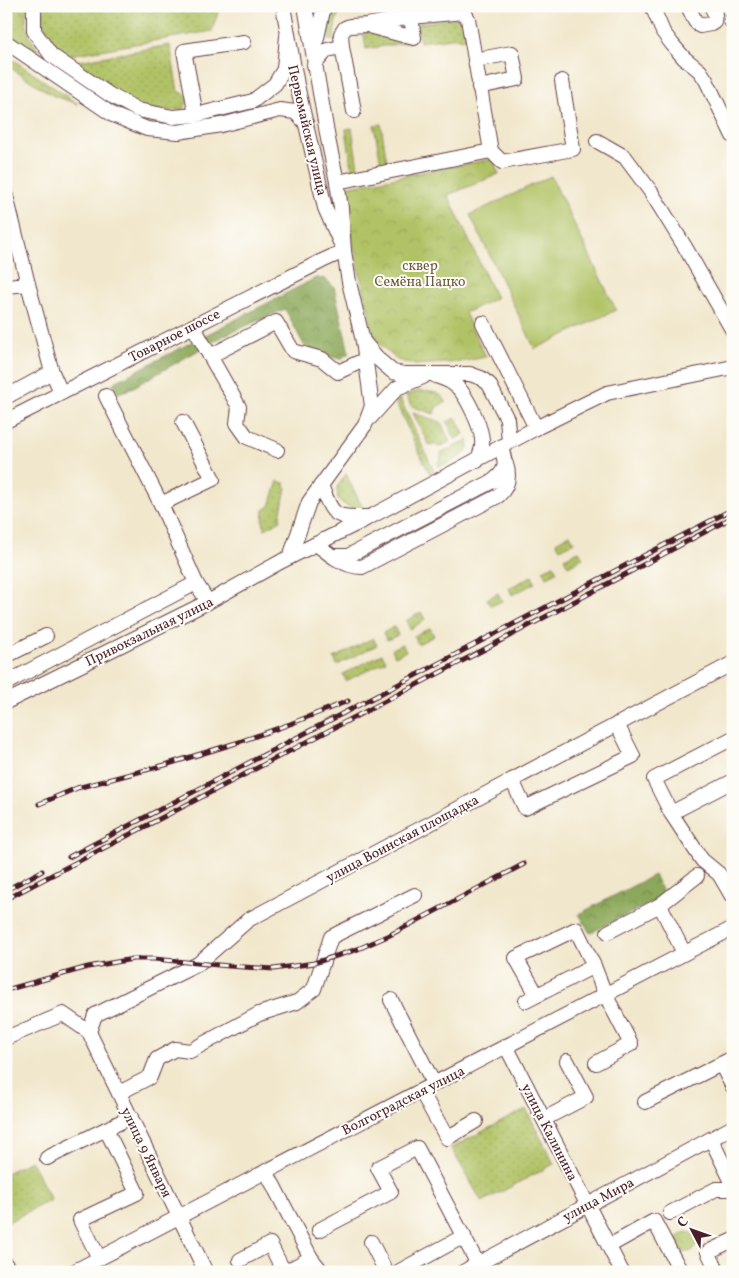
<svg xmlns="http://www.w3.org/2000/svg" width="739" height="1278" viewBox="0 0 739 1278" font-family="Vollkorn,serif">
  <defs>
    <pattern id="grass-dots" width="8" height="8" patternUnits="userSpaceOnUse" patternTransform="scale(1.25)"><rect width="8" height="8" fill="#b0c265"/><path d="M2 2h.1M6 6h.1" fill="none" stroke="#99a658" stroke-width="1.8" stroke-linecap="round"/></pattern>
    <pattern id="forest-crowns" width="20" height="18" patternUnits="userSpaceOnUse" patternTransform="scale(1.25)"><rect width="20" height="18" fill="#8ca85a"/><path d="M2 6a3 3 0 1 1 6 0M12 15a3 3 0 1 1 6 0" fill="none" stroke="#74884b"/></pattern>
    <pattern id="park-crowns" width="20" height="18" patternUnits="userSpaceOnUse" patternTransform="scale(1.25)"><rect width="20" height="18" fill="#b0c265"/><path d="M2 6a3 3 0 1 1 6 0M12 15a3 3 0 1 1 6 0" fill="none" stroke="#99a658"/></pattern>
  </defs>
  <rect width="100%" height="100%" fill="#fdfcf7"/>
  <filter id="ink" filterUnits="userSpaceOnUse"><feTurbulence type="fractalNoise" baseFrequency=".02" numOctaves="2"/><feDisplacementMap in="SourceGraphic" scale="10" xChannelSelector="R" yChannelSelector="G"/><feConvolveMatrix kernelMatrix="1 2 1 2 8 2 1 2 1" color-interpolation-filters="sRGB"/></filter>
  <filter id="wash" filterUnits="userSpaceOnUse"><feTurbulence type="fractalNoise" baseFrequency=".0096" numOctaves="4" result="noise"/><feDisplacementMap in="SourceGraphic" scale="20" xChannelSelector="R" yChannelSelector="G"/><feGaussianBlur stdDeviation="1.12" result="paint"/><feColorMatrix in="noise" values="0 0 0 0 0 0 0 0 0 0 0 0 0 0 0 0 0 1.4 0 .05"/><feComposite in="paint" operator="in"/></filter>
  <g filter="url(#wash)">
    <rect width="100%" height="100%" fill="#f1e7cc"/>
    <g fill="url(#grass-dots)" stroke="#7d7048">
      <path d="M6 6H27C23 33 34 47 51 66L6 35Z"/>
      <path d="M44 6H146L147 12 174 9V6H220L212 31 70 55C51 42 40 31 44 6Z"/>
      <path d="M335 6H358C334 11 336 18 334 40H329L328 22Z"/>
      <polygon points="461,17 467,38 460,39 459,37 420,42 417,27 420,23"/>
      <polygon points="363,30 410,42 366,49"/>
      <path d="M170 45 178 92 183 93 187 97V103L183 109C177 110 169 111 163 111 129 107 100 81 73 62Z"/>
      <polygon points="6,55 78,104 54,96 6,65"/>
      <polygon points="381,124 387,163 381,164 374,125"/>
      <polygon points="352,128 358,168 352,169 346,129"/>
      <path d="M419 391C430 392 441 391 446 402L436 407 434 414 411 406 406 395Z"/>
      <polygon points="400,399 434,471 429,473 395,401"/>
      <polygon points="413,413 441,422 450,442 439,447 434,444 429,445"/>
      <polygon points="456,418 464,434 455,439 447,422"/>
      <path d="M468 440C472 457 451 461 439 467L438 462 441 459V453Z"/>
      <path d="M346 474 362 507C352 509 345 507 338 499L337 487Z"/>
      <polygon points="278,481 284,483 286,488 280,516 281,520 265,529 263,522 264,510 270,506"/>
      <polygon points="570,534 574,542 560,549 556,542"/>
      <polygon points="579,551 583,558 568,566 564,558"/>
      <polygon points="554,565 557,572 547,577 543,570"/>
      <polygon points="532,576 535,583 512,595 509,588"/>
      <polygon points="498,593 502,601 491,606 487,599"/>
      <polygon points="421,612 425,620 410,629 406,621"/>
      <polygon points="394,627 398,635 387,640 383,633"/>
      <polygon points="430,628 434,636 418,644 414,636"/>
      <polygon points="373,638 377,645 337,665 334,658"/>
      <polygon points="402,644 406,651 395,656 392,649"/>
      <polygon points="382,654 386,661 346,681 343,674"/>
      <polygon points="526,1109 554,1164 482,1202 451,1148"/>
      <polygon points="31,1161 51,1200 6,1223 6,1173"/>
    </g>
    <g fill="url(#forest-crowns)" stroke="#6b6442">
      <polygon points="316,278 325,279 334,287 349,353 341,359 323,355 305,347 285,309 227,334 130,389 118,393 113,383"/>
      <polygon points="654,875 665,896 590,933 579,914"/>
    </g>
    <g fill="url(#park-crowns)" stroke="#7d7048">
      <polygon points="492,159 499,174 448,195 496,298 465,313 486,357 459,362 416,365 397,360 375,340 353,244 345,187"/>
      <circle cx="687" cy="1242" r="10"/>
    </g>
    <polygon fill="#b0c265" stroke="#7d7048" points="551,176 616,310 535,349 470,215"/>
  </g>
  <g filter="url(#ink)">
    <g fill="none" stroke-linecap="round" stroke-linejoin="round">
      <g stroke="#633d43" stroke-width="16">
        <g id="minor">
          <polyline points="34,6 34,31 51,55 110,95 138,110 173,117 196,115 253,101 275,84 284,69 287,36"/>
          <polyline points="283,6 297,85 325,208 340,242"/>
          <polyline points="305,6 328,139 337,182 341,208 344,251 349,282 363,341 379,360 393,372 404,374 470,374 481,378 489,384 507,419 509,442"/>
          <polyline points="652,6 663,32 672,44 684,58 700,71 706,80 733,136"/>
          <polyline points="688,6 695,21 700,26 711,24 714,22 715,14 711,6"/>
          <polyline points="731,21 733,22"/>
          <polyline points="372,27 414,38 411,17"/>
          <polyline points="6,42 113,115 147,129 178,132 221,125 280,110 295,112 306,123"/>
          <polyline points="315,47 324,6"/>
          <polyline points="475,60 512,53 517,79 479,87"/>
          <polyline points="314,65 327,50 342,47"/>
          <polyline points="354,111 342,47 341,34 345,28 350,26 367,25 411,17 464,12 468,19 491,151"/>
          <polyline points="196,115 184,51 244,42"/>
          <polyline points="597,141 625,157 651,192 685,247 733,331"/>
          <polyline points="337,182 491,151 502,162 573,149 562,81"/>
          <polyline points="6,196 28,284 52,372 61,392"/>
          <polyline points="6,286 28,284"/>
          <polyline points="483,323 536,428"/>
          <polyline points="193,326 239,407 237,423 247,437 277,450"/>
          <polyline points="210,356 276,322 293,351 322,359 338,372 364,360"/>
          <path d="M436 376C443 378 449 380 455 385 466 393 484 431 482 445 482 450 479 456 477 461"/>
          <polyline points="106,396 161,504 196,583 208,602"/>
          <polyline points="6,397 52,372"/>
          <polyline points="370,418 397,388 423,377"/>
          <polyline points="6,421 322,261 344,251"/>
          <path d="M321 485C334 519 334 517 370 517L536 428 607 393 733 367"/>
          <polyline points="161,504 213,479 183,422"/>
          <path d="M316 544 332 556H348L493 481C508 469 506 464 501 447"/>
          <polyline points="290,557 309,502 365,425 372,406 363,341"/>
          <path d="M335 558C343 563 353 567 362 567L498 496C508 487 510 476 506 464"/>
          <polyline points="6,656 46,636"/>
          <polyline points="6,683 196,583"/>
          <polyline points="6,702 208,602 282,561 366,519"/>
          <polyline points="733,738 654,779 671,813 702,860 719,874 733,898"/>
          <polyline points="512,780 525,808 633,756 617,724"/>
          <polyline points="671,813 733,781"/>
          <polyline points="660,905 697,876"/>
          <polyline points="608,932 660,905 684,953"/>
          <polyline points="537,995 516,958 576,929 594,966"/>
          <polyline points="391,1000 434,1084"/>
          <polyline points="526,1001 594,966 605,994 631,1044 596,1063"/>
          <polyline points="89,1032 95,1015 198,964 248,920 733,663"/>
          <polyline points="89,1032 206,1272"/>
          <polyline points="6,1038 63,1014 89,1032"/>
          <polyline points="506,1046 622,1272"/>
          <polyline points="733,1058 721,1064 733,1087"/>
          <polyline points="421,1091 447,1138 476,1121"/>
          <polyline points="119,1093 150,1077 157,1059 175,1049 190,1051 259,1014 297,1002 314,989 331,937 415,895"/>
          <polyline points="645,1102 721,1064"/>
          <polyline points="544,1119 586,1097 567,1061"/>
          <polyline points="711,1139 733,1184"/>
          <polyline points="47,1158 106,1129"/>
          <polyline points="266,1171 311,1258 285,1272"/>
          <polyline points="670,1213 716,1189 733,1189"/>
          <polyline points="319,1230 391,1192 378,1168 417,1148 482,1272"/>
          <polyline points="371,1242 386,1272"/>
          <polyline points="609,1246 654,1221 681,1272"/>
          <polyline points="99,1258 80,1220 137,1193 106,1129 131,1117"/>
          <polyline points="311,1258 322,1272"/>
          <polyline points="240,1260 270,1244 284,1272"/>
          <polyline points="6,1265 10,1272"/>
          <polyline points="73,1272 733,928"/>
          <polyline points="398,1272 464,1236"/>
          <polyline points="463,1272 733,1127"/>
          <polyline points="718,1272 708,1252 733,1240"/>
        </g>
      </g>
      <use href="#minor" stroke="#fff" stroke-width="14"/>
      <g stroke="#4a1f2b" stroke-width="5">
        <g id="rail">
          <polyline points="39,804 77,788 165,765 236,743 290,724 348,701"/>
          <polyline points="69,857 733,509"/>
          <polyline points="6,890 42,871"/>
          <polyline points="6,899 485,649 733,517"/>
          <polyline points="6,990 88,967 133,959 154,959 229,966 274,969 314,963 358,949 390,935 524,864"/>
        </g>
      </g>
      <use href="#rail" stroke="#fdfcf7" stroke-width="3" stroke-dasharray="9" stroke-linecap="butt"/>
    </g>
  </g>
  <g text-anchor="middle" stroke-width="4" stroke-linejoin="round" paint-order="stroke">
    <g font-size="14" fill="#4a1f2b" stroke="#fdfcf7">
      <text transform="translate(308 130) rotate(77)" y="5">Первомайская улица</text>
      <text transform="translate(174 335) rotate(-27)" y="5">Товарное шоссе</text>
      <text transform="translate(149 631) rotate(-26)" y="5">Привокзальная улица</text>
      <text transform="translate(402 838) rotate(-28)" y="5">улица Воинская площадка</text>
      <text transform="translate(403 1100) rotate(-27)" y="5">Волгоградская улица</text>
      <text transform="translate(550 1132) rotate(63)" y="5">улица Калинина</text>
      <text transform="translate(147 1152) rotate(64)" y="5">улица 9 Января</text>
      <text transform="translate(598 1199) rotate(-28)" y="5">улица Мира</text>
    </g>
    <g font-size="14" fill="#6e583f" stroke="#fdfcf7">
      <text x="420" y="270">сквер<tspan x="420" dy="16">Семёна Пацко</tspan></text>
    </g>
  </g>
  <rect width="739" height="1278" fill="none" stroke="#fdfcf7" stroke-width="25"/>
  <g transform="translate(692 1230) rotate(311)" stroke="#fdfcf7" stroke-width="4" paint-order="stroke">
  <path d="M0-4L9 19L0 12L-9 19Z" fill="#4a1f2b"/>
  <text y="-8" font-size="14" font-weight="bold" text-anchor="middle" fill="#4a1f2b">С</text>
  </g>
</svg>
